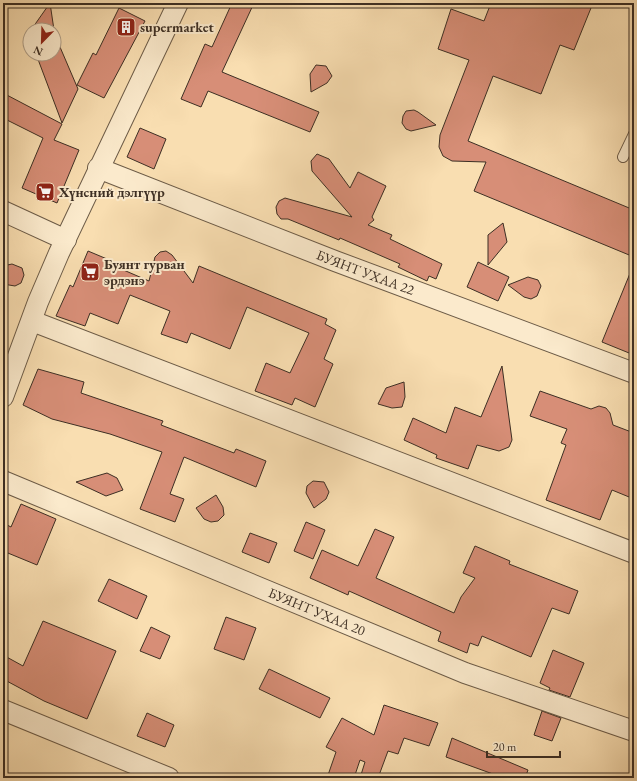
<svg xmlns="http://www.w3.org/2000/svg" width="637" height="781" viewBox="0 0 637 781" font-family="'EB Garamond',serif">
  <rect width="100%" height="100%" fill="#f9deb1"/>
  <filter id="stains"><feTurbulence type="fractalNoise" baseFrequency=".005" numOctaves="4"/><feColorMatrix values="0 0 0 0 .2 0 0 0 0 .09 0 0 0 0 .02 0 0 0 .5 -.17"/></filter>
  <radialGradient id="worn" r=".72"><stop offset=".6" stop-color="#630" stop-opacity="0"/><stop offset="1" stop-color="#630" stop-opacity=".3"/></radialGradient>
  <g fill="#d78e77" stroke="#3d2f24">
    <polygon points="50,3 54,30 31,30"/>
    <polygon points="232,3 254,3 222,72 319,112 310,132 208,91 201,107 181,99 205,44 212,47"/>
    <polygon points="491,3 593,3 574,50 560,45 541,94 493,76 468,141 634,210 634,257 474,191 486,162 452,161 443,156 439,147 440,135 469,60 438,49 451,9 484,21"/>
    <polygon points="119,8 145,21 104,98 77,85 93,53 96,55"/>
    <polygon points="54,33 78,89 62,123 36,54 54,54"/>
    <polygon points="316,65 326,66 332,76 327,83 311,92 310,74"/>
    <polygon points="3,93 62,124 54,140 79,150 57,203 22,188 43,138 3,118"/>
    <polygon points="414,110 418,112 436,125 411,131 406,129 402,123 403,116 406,111"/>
    <polygon points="140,128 166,139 154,169 127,157"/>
    <polygon points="317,154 329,159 350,188 358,172 386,186 372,217 374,220 368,225 392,235 390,239 442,264 436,279 429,276 427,281 398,267 400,264 340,238 339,240 288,219 281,219 277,214 276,207 279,201 285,198 352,217 312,171 311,161"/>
    <polygon points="503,223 507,242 488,265 488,235"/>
    <polygon points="88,251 107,259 105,262 149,281 155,257 160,252 166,251 172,255 193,283 199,266 327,319 325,324 336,330 324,359 333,364 315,407 295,398 292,405 255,391 266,363 290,373 309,333 247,307 230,349 191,333 187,343 161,334 170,311 130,295 118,324 90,313 85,326 56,316 70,285 73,287"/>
    <polygon points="478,262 509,277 498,301 467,287"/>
    <polygon points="12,264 22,268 24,275 21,283 15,286 3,284 3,266"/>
    <polygon points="633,266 634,266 634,355 602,342"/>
    <polygon points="528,277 538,280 541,286 537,296 531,299 524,297 508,285"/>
    <polygon points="502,366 512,440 509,447 499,451 477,445 468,469 436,458 437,455 404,440 413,418 446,433 455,407 481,417"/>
    <polygon points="38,369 84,382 81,393 163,421 161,425 234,453 236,449 266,461 256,487 184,457 170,494 184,499 175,522 140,509 162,452 110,434 52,419 23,405"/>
    <polygon points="404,382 405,397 402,407 392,408 378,404 386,388"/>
    <polygon points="540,391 591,409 599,406 606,408 610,413 613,425 634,433 634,499 612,490 600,520 546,500 566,445 561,443 567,429 530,416"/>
    <polygon points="107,473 117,478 123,490 106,496 76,482"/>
    <polygon points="313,481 324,482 329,492 326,499 314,508 306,493 307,486"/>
    <polygon points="216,495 223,507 224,515 218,521 211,522 204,519 196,508"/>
    <polygon points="21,504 56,519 37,565 3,551 3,523 11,527"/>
    <polygon points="306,522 325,530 313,559 294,551"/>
    <polygon points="375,529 394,537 376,578 454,613 461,597 475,578 463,573 475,546 510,561 509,564 578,591 569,614 552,608 531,657 482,636 478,646 470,643 467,653 438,641 441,632 349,591 348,595 310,578 322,550 358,566"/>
    <polygon points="250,533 277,543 269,563 242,552"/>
    <polygon points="109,579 147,596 137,619 98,601"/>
    <polygon points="226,617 256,628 244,660 214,649"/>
    <polygon points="43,621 116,651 87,719 44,701 3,679 3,655 23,666"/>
    <polygon points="151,627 170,636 160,659 140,651"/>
    <polygon points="553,650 584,663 570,697 549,690 550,688 540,683"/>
    <polygon points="269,669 330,698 320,718 259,689"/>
    <polygon points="384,705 438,723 429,746 404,738 398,754 388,751 378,778 360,778 365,762 360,760 354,778 327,778 336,752 326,747 342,718 374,735"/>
    <polygon points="542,711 561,718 552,741 534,735"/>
    <polygon points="147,713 174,725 165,747 137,736"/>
    <polygon points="452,738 528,770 525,778 504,778 446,757"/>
  </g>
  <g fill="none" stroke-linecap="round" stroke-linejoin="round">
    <g stroke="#6c5b47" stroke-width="12">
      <polyline id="lane" points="623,157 634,134"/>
    </g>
    <g stroke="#6c5b47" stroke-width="22">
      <g id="street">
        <path id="s1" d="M98 168 335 261 634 373"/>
        <polyline points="3,211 66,240"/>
        <polyline points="32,321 634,553"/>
        <polyline points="3,397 38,302 59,253 178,3"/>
        <path id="s2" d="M3 481 465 673 634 731"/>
        <polyline points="3,710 169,778"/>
      </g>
    </g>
    <use href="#lane" stroke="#fbeacc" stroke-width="10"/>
    <use href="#street" stroke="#fbeacc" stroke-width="20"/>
  </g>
  <defs>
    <g id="building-square" transform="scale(1)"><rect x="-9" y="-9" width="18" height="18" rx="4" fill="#8f2418" stroke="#fbeacc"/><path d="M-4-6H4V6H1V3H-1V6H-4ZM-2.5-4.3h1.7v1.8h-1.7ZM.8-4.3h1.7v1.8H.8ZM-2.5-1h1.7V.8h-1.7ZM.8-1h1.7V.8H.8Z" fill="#fff"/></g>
    <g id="supermarket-square" transform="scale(1)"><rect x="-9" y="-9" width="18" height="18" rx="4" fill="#8f2418" stroke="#fbeacc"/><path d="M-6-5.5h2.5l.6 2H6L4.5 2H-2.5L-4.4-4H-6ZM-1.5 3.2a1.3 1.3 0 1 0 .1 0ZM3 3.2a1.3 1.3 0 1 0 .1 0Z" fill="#fff"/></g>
  </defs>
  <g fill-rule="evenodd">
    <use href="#building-square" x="126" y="27"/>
    <use href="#supermarket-square" x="45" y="192"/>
    <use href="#supermarket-square" x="90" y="272"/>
  </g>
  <g text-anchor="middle" stroke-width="4" stroke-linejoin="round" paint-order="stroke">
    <g font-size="14" font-weight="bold" fill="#3d2f24" stroke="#fbeacc" text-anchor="start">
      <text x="140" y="32">supermarket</text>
      <text x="59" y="197">Хүнсний дэлгүүр</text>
      <text x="104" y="269">Буянт гурван<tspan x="104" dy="16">эрдэнэ</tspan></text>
    </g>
    <g font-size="14" fill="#3d2f24" stroke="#fbeacc">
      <text dy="5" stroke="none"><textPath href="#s1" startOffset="287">БУЯНТ УХАА 22</textPath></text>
      <text dy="5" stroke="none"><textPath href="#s2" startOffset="340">БУЯНТ УХАА 20</textPath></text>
    </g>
  </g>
  <rect width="637" height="781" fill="none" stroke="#f9deb1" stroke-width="16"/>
  <rect x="4" y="4" width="629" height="773" fill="none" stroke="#3d2f24" stroke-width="2"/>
  <rect x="8" y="8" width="621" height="765" fill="none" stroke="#3d2f24"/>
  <g transform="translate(42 42) rotate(203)"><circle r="19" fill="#fbeacc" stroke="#af9f89"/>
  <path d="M0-3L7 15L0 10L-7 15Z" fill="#8f2418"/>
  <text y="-6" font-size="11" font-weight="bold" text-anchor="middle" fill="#3d2f24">N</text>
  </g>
  <path d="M487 751v6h73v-6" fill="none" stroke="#3d2f24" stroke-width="2"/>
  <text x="493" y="751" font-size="12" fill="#3d2f24" stroke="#fbeacc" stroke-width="3" paint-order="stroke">20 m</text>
  <rect width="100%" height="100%" filter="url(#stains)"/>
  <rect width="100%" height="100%" fill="url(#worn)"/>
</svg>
